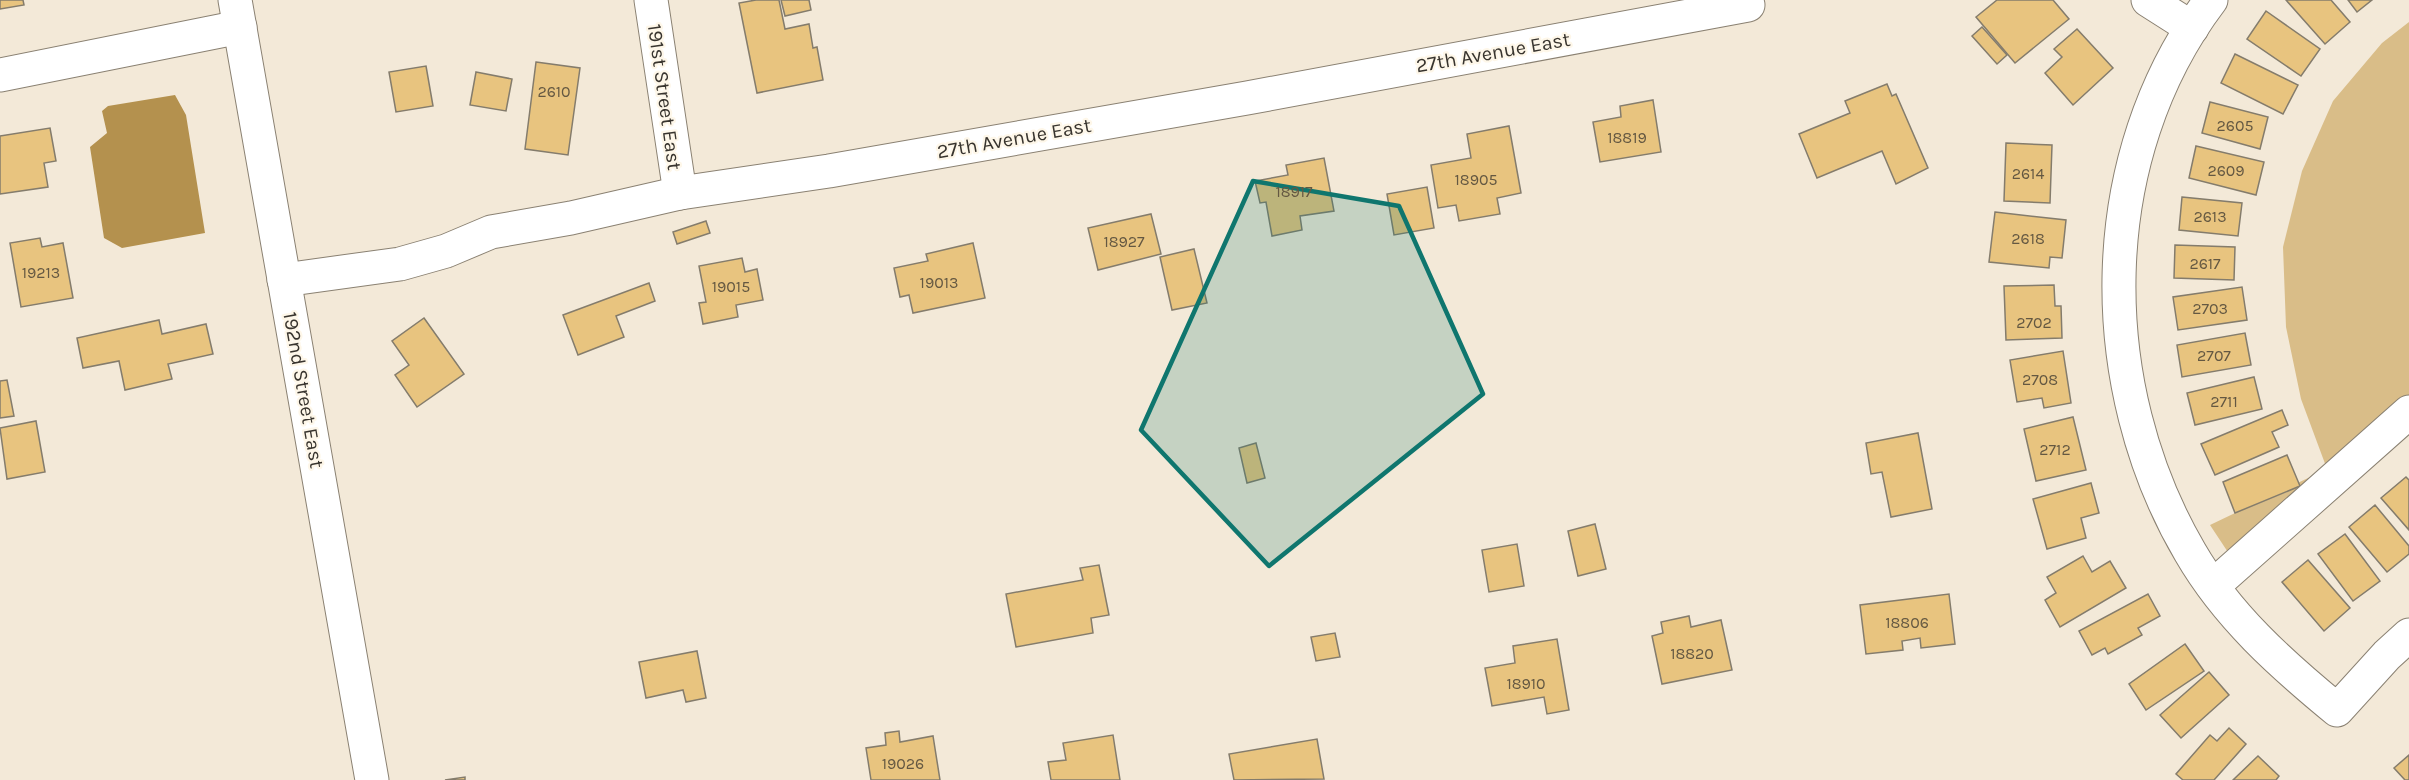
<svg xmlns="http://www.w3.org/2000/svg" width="2409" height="780" viewBox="0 0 2409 780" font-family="Karla,sans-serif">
  <rect width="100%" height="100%" fill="#f3e9d8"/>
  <polygon fill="#d9bd88" points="2409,22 2409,432 2245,578 2210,525 2327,469 2301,399 2286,327 2283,247 2302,171 2333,101 2382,43"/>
  <polygon fill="#b4914e" points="175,95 186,115 205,233 122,248 104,238 90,147 107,133 102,111 108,106"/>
  <g fill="#e8c47f" stroke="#847c6c" stroke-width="1.5">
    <polygon points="0,0 23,0 24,5 0,9"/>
    <polygon points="756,0 779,0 785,29 809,24 813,48 817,47 823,80 757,93 739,3"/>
    <polygon points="781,0 809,0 811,10 785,16"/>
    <polygon points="1997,0 2053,0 2069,19 2015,63 1976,17"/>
    <polygon points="2286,0 2331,0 2350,22 2325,44"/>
    <polygon points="2348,0 2372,0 2357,12"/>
    <polygon points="2266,11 2320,49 2301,76 2247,39"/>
    <polygon points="1982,27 2007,55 1997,64 1972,36"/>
    <polygon points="2077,29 2113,68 2073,105 2045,73 2062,57 2054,49"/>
    <polygon points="2235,54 2298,85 2283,114 2221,83"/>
    <polygon points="536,62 580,68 568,155 525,149"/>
    <polygon points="426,66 433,106 396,112 389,72"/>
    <polygon points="476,72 512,79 506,111 470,105"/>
    <polygon points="1887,84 1892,96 1896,94 1928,168 1896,184 1882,151 1817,178 1799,134 1850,113 1845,101"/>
    <polygon points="1653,100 1661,152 1600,162 1593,122 1621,117 1620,106"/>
    <polygon points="2210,102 2268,117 2260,149 2202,133"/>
    <polygon points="1509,126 1521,193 1497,198 1500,214 1459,221 1456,205 1438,208 1431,165 1471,158 1467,134"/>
    <polygon points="50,128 56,161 44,163 48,187 0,194 0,136"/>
    <polygon points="2006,143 2052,145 2050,203 2004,201"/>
    <polygon points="2196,146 2264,162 2256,195 2189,178"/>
    <polygon points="1324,158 1334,211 1300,216 1302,230 1272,236 1266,202 1260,203 1255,181 1288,175 1286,165"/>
    <polygon points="1427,187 1434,228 1394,235 1387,194"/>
    <polygon points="2182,197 2242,203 2238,236 2179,230"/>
    <polygon points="1995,212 2066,220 2062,258 2050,257 2049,268 1989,262"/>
    <polygon points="1151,214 1161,254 1098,270 1088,228"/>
    <polygon points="706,221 710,233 677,244 673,232"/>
    <polygon points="40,238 42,247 63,243 73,298 21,307 10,243"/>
    <polygon points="973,243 985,298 913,313 909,295 900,297 894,268 928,261 926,254"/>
    <polygon points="2175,245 2235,247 2234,280 2174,278"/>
    <polygon points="1194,249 1207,303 1172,310 1160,257"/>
    <polygon points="742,258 745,272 757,269 763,300 736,305 738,317 703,324 699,303 706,302 699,266"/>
    <polygon points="649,283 655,301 616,316 624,337 578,355 563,315"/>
    <polygon points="2054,285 2055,306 2061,306 2062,338 2006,340 2004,286"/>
    <polygon points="2242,287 2247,320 2178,330 2173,297"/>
    <polygon points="424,318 464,374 417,407 395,375 409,365 392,341"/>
    <polygon points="159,320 162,334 206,324 213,354 168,364 172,379 125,390 119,361 83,368 77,338"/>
    <polygon points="2245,333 2251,365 2182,377 2177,345"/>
    <polygon points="2063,351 2071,403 2044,408 2042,398 2017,402 2010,360"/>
    <polygon points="2254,377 2262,409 2195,425 2187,393"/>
    <polygon points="7,380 14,416 0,418 0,381"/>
    <polygon points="2282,410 2288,425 2272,432 2279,447 2215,475 2201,444"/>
    <polygon points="2073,417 2086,470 2036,481 2024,429"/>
    <polygon points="36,421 45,472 7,479 0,428"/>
    <polygon points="1918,433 1932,509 1891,517 1882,472 1871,474 1866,443"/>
    <polygon points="1256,443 1265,478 1247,483 1239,448"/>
    <polygon points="2287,455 2300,486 2235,513 2223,482"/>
    <polygon points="2406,477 2409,480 2409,530 2381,498"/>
    <polygon points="2091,483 2099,513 2081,518 2086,538 2047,549 2033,499"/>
    <polygon points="2375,505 2409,546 2409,554 2387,572 2349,527"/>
    <polygon points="1595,524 1606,569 1578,576 1568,531"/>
    <polygon points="2345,534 2380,581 2353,601 2318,554"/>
    <polygon points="1517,544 1524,586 1489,592 1482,550"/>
    <polygon points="2083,556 2092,572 2110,561 2126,588 2060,627 2045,600 2056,593 2047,577"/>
    <polygon points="2308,560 2350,608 2324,631 2282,582"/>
    <polygon points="1099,565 1109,615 1091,618 1093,633 1016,647 1006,594 1083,580 1080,568"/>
    <polygon points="1949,594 1955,644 1921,648 1920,638 1902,641 1903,650 1866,654 1860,605"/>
    <polygon points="2148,594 2160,616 2138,628 2142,635 2108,654 2105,648 2092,655 2079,631"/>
    <polygon points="1689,616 1691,627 1721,620 1732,670 1662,684 1652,636 1663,633 1661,622"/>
    <polygon points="1335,633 1340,657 1316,661 1311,637"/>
    <polygon points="1557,639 1569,710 1547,714 1544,697 1492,706 1485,668 1515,663 1513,646"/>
    <polygon points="2185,644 2204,671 2146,710 2129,684"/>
    <polygon points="697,651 706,698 686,702 683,690 646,698 639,662"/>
    <polygon points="2209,672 2229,695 2181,738 2160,715"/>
    <polygon points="2229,728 2246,744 2214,780 2183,780 2176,774 2210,735 2217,741"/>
    <polygon points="899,731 900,742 933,736 940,780 871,780 866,748 886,745 885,733"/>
    <polygon points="1113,735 1120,780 1051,780 1048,762 1066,760 1063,743"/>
    <polygon points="1317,739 1324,779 1234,780 1229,754"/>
    <polygon points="2409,755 2409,780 2405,780 2394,768"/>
    <polygon points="2258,756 2279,776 2276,780 2233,780"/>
    <polygon points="465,777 465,780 445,780"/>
  </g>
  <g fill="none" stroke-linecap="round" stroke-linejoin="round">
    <g stroke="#8a8172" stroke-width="35">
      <g id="minor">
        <polyline points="235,0 372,780"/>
        <polyline points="651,0 680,193"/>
        <polyline points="2148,0 2192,28"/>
        <path d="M2211 0C2092 157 2092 385 2190 552 2227 616 2281 664 2337 710L2387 655 2409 635"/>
        <polyline points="0,75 240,27"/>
        <polyline points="284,280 400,264 446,251 491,232 571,218 680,193 829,171 1247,98 1748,5"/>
        <polyline points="2213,586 2409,412"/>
      </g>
    </g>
    <use href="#minor" stroke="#fff" stroke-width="33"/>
  </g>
  <path fill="#0f766e" fill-opacity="0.2" stroke="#0f766e" stroke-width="4.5" stroke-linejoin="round" d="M1253 181 1399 206 1483 394 1269 566 1141 430Z"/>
  <g text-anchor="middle" stroke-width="4.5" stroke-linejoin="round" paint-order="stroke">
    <g font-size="16" fill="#645842">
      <text x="554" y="97">2610</text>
      <text x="2235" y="131">2605</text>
      <text x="1627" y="143">18819</text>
      <text x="2226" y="176">2609</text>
      <text x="2028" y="179">2614</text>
      <text x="1476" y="185">18905</text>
      <text x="1294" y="197">18917</text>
      <text x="2210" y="222">2613</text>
      <text x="2028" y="244">2618</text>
      <text x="1124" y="247">18927</text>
      <text x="2205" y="269">2617</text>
      <text x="41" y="278">19213</text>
      <text x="939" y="288">19013</text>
      <text x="731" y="292">19015</text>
      <text x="2210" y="314">2703</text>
      <text x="2034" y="328">2702</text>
      <text x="2214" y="361">2707</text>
      <text x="2040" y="385">2708</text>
      <text x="2224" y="407">2711</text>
      <text x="2055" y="455">2712</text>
      <text x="1907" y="628">18806</text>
      <text x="1692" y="659">18820</text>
      <text x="1526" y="689">18910</text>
      <text x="903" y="769">19026</text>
    </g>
    <g font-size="20" fill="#38342e" stroke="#fef7e9">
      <text transform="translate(1493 52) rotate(-10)" y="7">27th Avenue East</text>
      <text transform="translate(665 97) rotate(82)" y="7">191st Street East</text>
      <text transform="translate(1014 138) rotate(-10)" y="7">27th Avenue East</text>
      <text transform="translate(304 390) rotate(80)" y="7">192nd Street East</text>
    </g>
  </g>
</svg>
